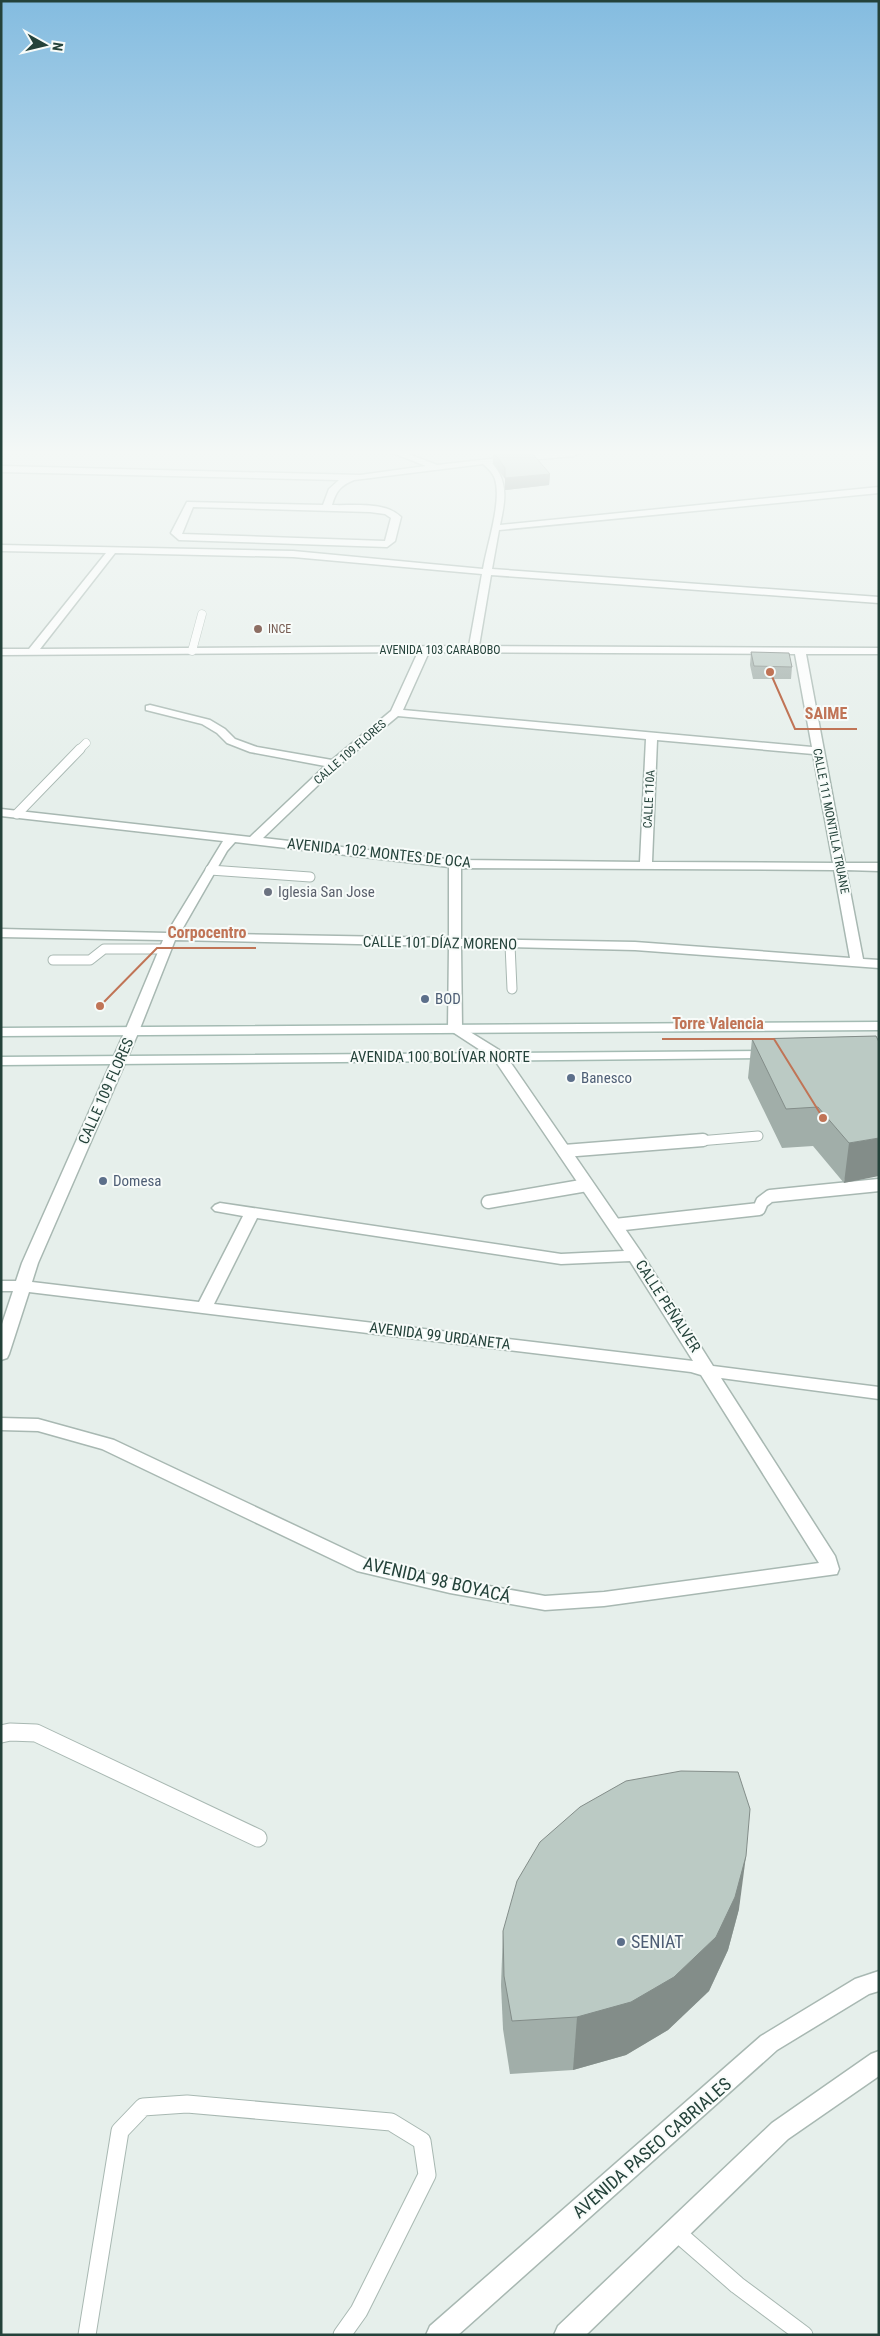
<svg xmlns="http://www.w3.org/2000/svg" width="880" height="2336" viewBox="0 0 880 2336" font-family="'Roboto Condensed',sans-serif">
  <rect width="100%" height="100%" fill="#e6efeb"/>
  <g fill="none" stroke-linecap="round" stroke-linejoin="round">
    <g stroke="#a8b8b2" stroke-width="9">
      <g id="lane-far3">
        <polyline points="192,651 202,614"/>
        <polyline points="79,750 86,743"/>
      </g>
    </g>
    <g stroke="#a8b8b2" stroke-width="11">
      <g id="lane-far2">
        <polyline points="17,814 80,749"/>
        <polyline points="210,870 310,877"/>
        <polyline points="510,945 512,989"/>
        <polyline points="53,960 90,960 104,949 166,949"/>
        <polyline points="687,1142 758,1136"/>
      </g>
    </g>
    <g stroke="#a8b8b2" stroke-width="15">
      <g id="lane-far1">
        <polyline points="564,1151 703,1140"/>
        <polyline points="488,1202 587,1185"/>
        <polyline points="615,1225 759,1209 762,1202 770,1196 879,1185"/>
      </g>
    </g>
    <g stroke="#a8b8b2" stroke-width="19">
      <g id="lane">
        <polyline points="1,1734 10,1732 36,1733 258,1838"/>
        <polyline points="675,2231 737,2285 804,2335"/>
        <polyline points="87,2335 120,2131 143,2107 187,2104 391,2122 422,2141 427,2175 359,2311 342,2335"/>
      </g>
    </g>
    <g stroke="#a8b8b2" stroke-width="3">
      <g id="street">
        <path d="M393 453H406L437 465 544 453H578L574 456 492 463C509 482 505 502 500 525L879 487V493L499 530 492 569 879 597V603L491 575 479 646 879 648V654H806L845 863H879V871L846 870 863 959 879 960V968L635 950 461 946 462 1027 504 1053 641 1252 713 1366 879 1387V1399L721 1378 835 1556 839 1569 837 1574 604 1606 545 1610 450 1593 357 1571 102 1449 38 1431 1 1430V1418L38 1419 114 1440 368 1560 450 1579 545 1596 604 1592 819 1563 701 1375 691 1372 29 1292 9 1354 7 1358 1 1360V1327L13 1291H1V1281H16L22 1263 125 1031 163 940 1 937V929L167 933 223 841 1 816V809L250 837 325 766 250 752 227 743 217 733 202 724 146 710V706L150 705 210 720 225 729 235 739 257 747 332 760 391 711 418 652 1 655V649H29L106 553 1 551V545L293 551 483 569C487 545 502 502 495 479 493 473 488 468 483 464L354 480C341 485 336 491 332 505 353 506 385 501 401 517L395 541 387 547 179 540 171 533 187 502 323 505 329 489 339 480 1 472V466L360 475 426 466ZM193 507 370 512 385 514 391 518 385 541 182 534ZM115 553 293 557 482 574 469 646 40 649ZM429 652 795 654 812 747 403 710ZM398 716 646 739 640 862 455 860 263 838 338 766ZM657 740 813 754 833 863 652 862ZM235 842 449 867V938L180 933 227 851ZM461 868 834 870 850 958 635 942 461 939ZM175 940 449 946 448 1029 494 1059 624 1251 561 1254 220 1203 215 1205 212 1208 215 1211 243 1216 199 1302 32 1282 38 1263 139 1031ZM257 1218 561 1264 630 1261 693 1361 214 1304Z"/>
        <polygon points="879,1971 879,1991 869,1994 777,2050 458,2335 426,2335 430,2326 761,2036 855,1979"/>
        <polygon points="879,2051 879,2076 788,2139 586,2335 554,2335 558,2326 772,2123 871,2054"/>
      </g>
    </g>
    <g stroke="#a4bbb3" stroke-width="3">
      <g id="secondary">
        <polygon points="879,1022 879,1030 1,1036 1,1028"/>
        <polygon points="770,1051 775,1052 777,1055 775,1058 1,1065 1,1057"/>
      </g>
    </g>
    <use href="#lane-far3" stroke="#fff" stroke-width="8"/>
    <use href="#lane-far2" stroke="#fff" stroke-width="9"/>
    <use href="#lane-far1" stroke="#fff" stroke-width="12"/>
    <use href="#lane" stroke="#fff" stroke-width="17"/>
    <use href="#street" fill="#fff" fill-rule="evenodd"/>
    <use href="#secondary" fill="#fff" fill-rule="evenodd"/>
  </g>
  <g fill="#a1aea9">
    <polygon points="493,453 532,453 550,474 549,485 505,490 505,479 493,463"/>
    <polygon points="751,652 792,667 791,679 753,679 750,665"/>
    <polygon points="876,1036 844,1183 813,1146 782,1148 748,1078 752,1039"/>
    <polygon points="739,1909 728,1950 709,1991 668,2030 626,2055 573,2070 510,2074 503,2029 501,1985 503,1931"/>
  </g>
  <g fill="#838d89">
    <polygon points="550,474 549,485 505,490 505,478"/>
    <polygon points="879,1138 879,1176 844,1183 849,1143"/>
    <polygon points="746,1856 739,1909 728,1950 709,1991 668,2030 626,2055 573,2070 577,2017"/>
  </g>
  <g fill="#bbcac4" stroke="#838d89">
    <polygon points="494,453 532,453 550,474 505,478 505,468"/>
    <polygon points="751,652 789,653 792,667 754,666"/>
    <polygon points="876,1036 879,1042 879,1138 849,1143 818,1107 786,1109 752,1039"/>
    <polygon points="681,1771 738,1772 750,1809 746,1856 735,1897 716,1937 674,1977 631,2002 577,2017 512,2021 504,1976 503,1931 517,1881 540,1842 580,1807 626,1781"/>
  </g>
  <linearGradient id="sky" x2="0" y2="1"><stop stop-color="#84bce0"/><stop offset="0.58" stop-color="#f4f8f6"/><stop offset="1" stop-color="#f4f8f6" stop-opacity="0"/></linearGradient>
  <rect width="880" height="780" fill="url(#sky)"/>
  <circle fill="#8d6e63" stroke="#f7fbf9" stroke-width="2" cx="258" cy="629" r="5"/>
  <circle fill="#6b7280" stroke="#f7fbf9" stroke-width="2" cx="268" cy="892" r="5"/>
  <g fill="#5c6f8a" stroke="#f7fbf9" stroke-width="2">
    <circle cx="425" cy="999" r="5"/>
    <circle cx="571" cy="1078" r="5"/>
    <circle cx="103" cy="1181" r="5"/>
    <circle cx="621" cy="1942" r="5"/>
  </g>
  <g text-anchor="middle" stroke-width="4" stroke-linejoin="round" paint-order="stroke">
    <g font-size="12" fill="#785e54" stroke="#f7fbf9" text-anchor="start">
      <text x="268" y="633">INCE</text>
    </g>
    <g font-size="12" fill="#24423a" stroke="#f7fbf9">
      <text x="440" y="654">AVENIDA 103 CARABOBO</text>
      <text transform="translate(350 752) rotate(-41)" y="4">CALLE 109 FLORES</text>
      <text transform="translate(649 799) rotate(-87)" y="4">CALLE 110A</text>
      <text transform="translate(831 821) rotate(79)" y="4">CALLE 111 MONTILLA TRUANE</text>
    </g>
    <g font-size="15" fill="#24423a" stroke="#f7fbf9">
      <text transform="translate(379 853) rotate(6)" y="5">AVENIDA 102 MONTES DE OCA</text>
      <text transform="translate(440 943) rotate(1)" y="5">CALLE 101 DÍAZ MORENO</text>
      <text x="440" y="1062">AVENIDA 100 BOLÍVAR NORTE</text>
      <text transform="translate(106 1091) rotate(-66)" y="5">CALLE 109 FLORES</text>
      <text transform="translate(668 1306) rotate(57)" y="5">CALLE PEÑALVER</text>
      <text transform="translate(440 1336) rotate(7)" y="5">AVENIDA 99 URDANETA</text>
    </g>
    <g font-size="15" fill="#5b616d" stroke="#f7fbf9" text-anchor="start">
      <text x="278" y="897">Iglesia San Jose</text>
    </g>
    <g font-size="15" fill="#4e5e75" stroke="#f7fbf9" text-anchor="start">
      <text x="435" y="1004">BOD</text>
      <text x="581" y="1083">Banesco</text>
      <text x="113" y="1186">Domesa</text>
    </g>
    <g font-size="18" fill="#24423a" stroke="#f7fbf9">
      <text transform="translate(437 1580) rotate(13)" y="6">AVENIDA 98 BOYACÁ</text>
      <text transform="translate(652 2148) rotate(-41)" y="6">AVENIDA PASEO CABRIALES</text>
    </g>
    <g font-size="18" fill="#4e5e75" stroke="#f7fbf9" text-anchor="start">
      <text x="631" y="1948">SENIAT</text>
    </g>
  </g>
  <path fill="none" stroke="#c07456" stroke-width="2" d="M770 672L795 729H857M100 1006L157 948H256M823 1118L774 1039H662"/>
  <g fill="#c07456" stroke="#f7fbf9" stroke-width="2">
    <circle cx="770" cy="672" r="5"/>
    <circle cx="100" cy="1006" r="5"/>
    <circle cx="823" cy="1118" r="5"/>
  </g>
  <g font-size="16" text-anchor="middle" font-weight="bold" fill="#c07456" stroke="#f7fbf9" stroke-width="4" stroke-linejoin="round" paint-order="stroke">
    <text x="826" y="719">SAIME</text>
    <text x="207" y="938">Corpocentro</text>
    <text x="718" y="1029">Torre Valencia</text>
  </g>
  <rect width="880" height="2336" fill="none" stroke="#24423a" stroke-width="5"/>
  <g transform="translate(45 45) rotate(98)" stroke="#f7fbf9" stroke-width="4" paint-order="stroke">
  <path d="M0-4L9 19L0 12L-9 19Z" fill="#24423a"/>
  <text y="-8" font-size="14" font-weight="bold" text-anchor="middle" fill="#24423a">N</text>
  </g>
</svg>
